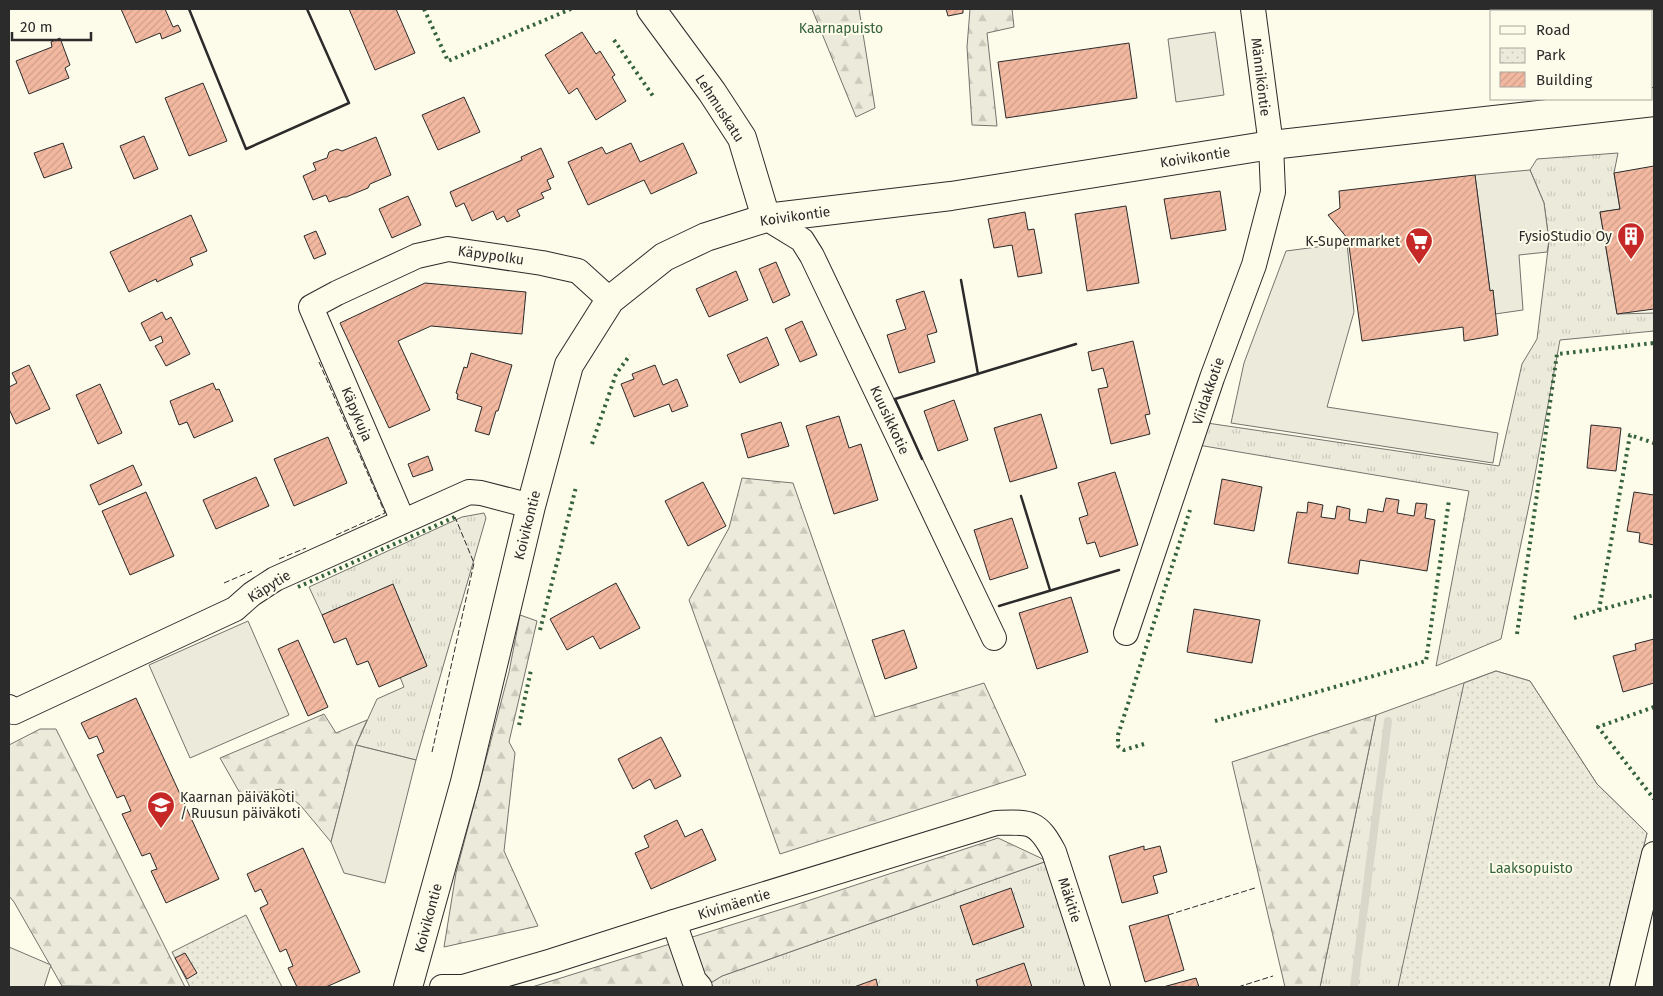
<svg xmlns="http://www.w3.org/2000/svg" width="1663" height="996" viewBox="0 0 1663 996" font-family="'Fira Sans',sans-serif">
  <defs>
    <pattern id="grass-tufts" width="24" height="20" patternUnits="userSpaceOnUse" patternTransform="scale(1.25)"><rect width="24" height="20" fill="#ecebdb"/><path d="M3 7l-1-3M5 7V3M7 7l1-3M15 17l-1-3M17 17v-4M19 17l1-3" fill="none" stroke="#cbcabc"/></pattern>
    <pattern id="forest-firs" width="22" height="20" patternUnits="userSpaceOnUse" patternTransform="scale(1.25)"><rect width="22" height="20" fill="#ecebdb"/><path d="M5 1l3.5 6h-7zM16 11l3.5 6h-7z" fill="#cbcabc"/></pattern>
    <pattern id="park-dots" width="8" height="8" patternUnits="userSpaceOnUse" patternTransform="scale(1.25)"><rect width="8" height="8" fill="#ecebdb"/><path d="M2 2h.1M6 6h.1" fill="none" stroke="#cbcabc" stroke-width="1.8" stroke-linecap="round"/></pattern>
    <pattern id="building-hatch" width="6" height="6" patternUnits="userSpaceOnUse" patternTransform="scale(1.25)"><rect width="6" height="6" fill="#f2b8a0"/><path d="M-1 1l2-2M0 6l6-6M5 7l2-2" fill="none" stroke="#d09e8a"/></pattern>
  </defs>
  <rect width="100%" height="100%" fill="#fdfbea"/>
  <g fill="url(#grass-tufts)" stroke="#74746e">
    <polygon points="1618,153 1614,173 1620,209 1600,212 1617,314 1654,313 1654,331 1560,340 1531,496 1501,639 1436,666 1469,491 1198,445 1207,423 1499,466 1522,364 1537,339 1549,241 1544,203 1530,170 1537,159"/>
    <polygon points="484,513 486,518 416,760 356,745 377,699 404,687 400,677 427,666 393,585 322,615 309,587 462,517"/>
    <polygon points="1496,671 1530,681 1597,784 1647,833 1609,987 1320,987 1376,715"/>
    <polygon points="1047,861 1085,987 704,987 722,976"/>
  </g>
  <g fill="url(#forest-firs)" stroke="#74746e">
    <polygon points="812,9 859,9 875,108 856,117"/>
    <polygon points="970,9 1012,9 1014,27 987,33 997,126 972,125 967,47"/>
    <polygon points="742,478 793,483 875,717 984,683 1026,775 780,854 689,600 729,528"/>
    <polygon points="520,615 537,621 509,742 515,753 504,851 538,926 444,947 456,873 509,672"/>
    <polygon points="324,714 336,733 367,720 356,745 331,842 301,806 281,789 241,795 220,758"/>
    <polygon points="1376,715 1320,987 1285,987 1232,762"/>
    <polygon points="40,729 56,729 185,987 62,986 14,902 9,896 9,745"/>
    <polygon points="998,838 1047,861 722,976 704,987 532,987 795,905"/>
  </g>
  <g fill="url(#park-dots)" stroke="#74746e">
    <polygon points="1496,671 1530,681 1597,784 1647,833 1609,987 1398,987 1464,683"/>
    <polygon points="246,915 282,987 190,987 172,952"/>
  </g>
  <polygon fill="#ecebdb" stroke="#74746e" points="9,947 51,965 44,987 9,987"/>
  <g fill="#eceadb" stroke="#74746e">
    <polygon points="1215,32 1224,95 1176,102 1168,39"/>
    <polygon points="1530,170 1544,203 1549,241 1547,252 1519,255 1523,310 1495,314 1493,290 1490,291 1475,175"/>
    <polygon points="1347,243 1354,312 1327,407 1498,433 1493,463 1231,423 1244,363 1286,251"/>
    <polygon points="248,621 289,715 190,758 149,665"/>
    <polygon points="356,745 416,760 385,883 344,873 331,842"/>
  </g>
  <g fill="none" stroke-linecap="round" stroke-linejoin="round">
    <polyline stroke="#d8d7c9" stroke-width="8" points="1354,987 1388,721"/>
  </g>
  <g fill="url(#building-hatch)" stroke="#2b2b2b">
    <polygon points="121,9 165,9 173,27 178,25 181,31 162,39 160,33 136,43"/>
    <polygon points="349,9 396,9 415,53 375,70"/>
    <polygon points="946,9 963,9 963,13 948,16"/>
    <polygon points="582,32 596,54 600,51 615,75 612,77 626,101 596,120 577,88 569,94 545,55"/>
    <polygon points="60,38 70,65 65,68 69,78 29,94 16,61 52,47 51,42"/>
    <polygon points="1129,43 1137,98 1006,118 998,62"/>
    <polygon points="203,83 227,141 189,156 165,98"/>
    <polygon points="464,97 480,132 438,150 422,115"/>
    <polygon points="144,136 158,169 134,179 120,146"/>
    <polygon points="376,137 391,175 370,184 368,188 346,197 343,197 329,202 326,195 313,200 303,176 316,170 313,163 327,158 329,152 337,149 342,151"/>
    <polygon points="63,143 72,168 44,178 34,153"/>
    <polygon points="631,143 640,162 683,143 697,173 651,194 644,180 588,205 568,162 602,147 606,154"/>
    <polygon points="541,148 554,177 547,180 551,189 541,193 544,198 517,210 520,216 507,222 504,216 497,220 493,211 472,221 464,203 456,207 450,192 522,160 521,157"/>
    <polygon points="1654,166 1654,309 1617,314 1600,212 1620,209 1614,173"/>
    <polygon points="1475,175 1490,291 1493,290 1498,335 1464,341 1463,327 1362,341 1348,239 1328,215 1340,208 1339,191"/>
    <polygon points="1220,191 1226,230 1171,239 1164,199"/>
    <polygon points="408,196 421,225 392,238 379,209"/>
    <polygon points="1126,206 1139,283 1087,291 1075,214"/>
    <polygon points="1025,212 1028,230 1034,229 1042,273 1018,277 1012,245 994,248 988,219"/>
    <polygon points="191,215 207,251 190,258 193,265 157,282 156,279 129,292 110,252"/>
    <polygon points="316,231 326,254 314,259 304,236"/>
    <polygon points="776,262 790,295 773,303 759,269"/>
    <polygon points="736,271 748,300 709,317 696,289"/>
    <polygon points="425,283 526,292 522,334 431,326 398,341 430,410 389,428 340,323"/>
    <polygon points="924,291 937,332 927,335 935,362 899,373 887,335 906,329 896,300"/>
    <polygon points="162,312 166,320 171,317 190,354 166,366 155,346 163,342 161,336 150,341 141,323"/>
    <polygon points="802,321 817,355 800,362 785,329"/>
    <polygon points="767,337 779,365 740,383 727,355"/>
    <polygon points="1133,341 1150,414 1145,415 1150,434 1111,444 1098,389 1108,387 1103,368 1092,371 1088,352"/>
    <polygon points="471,353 512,365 498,411 496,411 489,435 475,431 482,407 457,399 458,394 456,393 464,367 467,368"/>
    <polygon points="29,365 50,409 16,424 9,409 9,387 17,383 12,373"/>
    <polygon points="655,365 663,385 677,379 688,406 672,412 669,404 634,417 621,384 634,379 632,374"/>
    <polygon points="213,383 216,390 219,389 233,421 194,438 187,422 179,425 170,401"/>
    <polygon points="100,384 122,433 98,444 76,395"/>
    <polygon points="954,400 968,440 938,451 924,411"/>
    <polygon points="1041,414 1057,468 1010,482 994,428"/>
    <polygon points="839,416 849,448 861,444 878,500 834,514 806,426"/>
    <polygon points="781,422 789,446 748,458 741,434"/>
    <polygon points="1591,425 1621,428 1616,471 1587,468"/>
    <polygon points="328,437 347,483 294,506 274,459"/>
    <polygon points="428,456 433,470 413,477 408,464"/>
    <polygon points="133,465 142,485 99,505 90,485"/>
    <polygon points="1115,472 1138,545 1100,557 1095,542 1087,544 1079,518 1088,515 1078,483"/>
    <polygon points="256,477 269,506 216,529 203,500"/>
    <polygon points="1222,479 1262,487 1254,531 1214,524"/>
    <polygon points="703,482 726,526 688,546 665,501"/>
    <polygon points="146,492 174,556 130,575 102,511"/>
    <polygon points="1634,492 1654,495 1654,545 1639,542 1640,533 1627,531"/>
    <polygon points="1386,498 1399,500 1397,513 1414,516 1416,503 1427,504 1425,518 1435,520 1427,571 1360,560 1358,574 1288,563 1297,512 1307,513 1308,502 1323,505 1321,517 1335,519 1337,506 1350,509 1349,520 1366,523 1368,509 1383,512"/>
    <polygon points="1012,518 1028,568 990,580 974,530"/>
    <polygon points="616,583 640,628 600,649 593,636 567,650 550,619"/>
    <polygon points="393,584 427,666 379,687 368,661 357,665 346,638 334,643 322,615"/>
    <polygon points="1071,597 1088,652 1037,669 1019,613"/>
    <polygon points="1194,609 1260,620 1252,663 1187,652"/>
    <polygon points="904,630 917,668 885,679 872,640"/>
    <polygon points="1654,639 1654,683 1623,692 1613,656 1636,650 1635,644"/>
    <polygon points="298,640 328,707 308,716 278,649"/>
    <polygon points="136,698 219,879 166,903 151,871 157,869 150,853 142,856 122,814 131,811 124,795 117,798 97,755 104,752 97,736 89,739 81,723"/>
    <polygon points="661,737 681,776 655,789 650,779 633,789 618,759"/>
    <polygon points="677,820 685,837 702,829 716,860 651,889 635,853 649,847 644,836"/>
    <polygon points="1144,846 1144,850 1160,846 1167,872 1153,876 1158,893 1122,903 1109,856"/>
    <polygon points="303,848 360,972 326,987 297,987 288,968 293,966 286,949 280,952 260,908 268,904 261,889 255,892 247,874"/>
    <polygon points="1011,888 1024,927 973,945 960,906"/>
    <polygon points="1168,915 1184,970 1145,982 1129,926"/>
    <polygon points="185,953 197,973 187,979 175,958"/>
    <polygon points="1024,963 1032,987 978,987 976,980"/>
    <polygon points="1196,978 1199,987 1163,987"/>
    <polygon points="876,979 878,987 854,987"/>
  </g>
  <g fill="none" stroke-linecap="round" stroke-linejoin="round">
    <g stroke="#2b2b2b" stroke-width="26">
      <g id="street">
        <polyline points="766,218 802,240 812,256 994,638"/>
        <polyline points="403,521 311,307 337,293 417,256 448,249 542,263 578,271 610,300"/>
        <polyline points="1126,633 1212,378 1254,265 1273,192 1271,145 1253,9"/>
        <polyline points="9,707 14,712 235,609 252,594 275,579 469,492 481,493 531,506"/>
        <polyline points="674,922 694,980 700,987"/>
        <path d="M442 987H463L552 961 674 922 996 823C1030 822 1037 820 1054 852L1098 987"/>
        <polyline points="1622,987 1654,854"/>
      </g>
    </g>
    <g stroke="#2b2b2b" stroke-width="30">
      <g id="secondary">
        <polyline points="651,9 712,92 742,138 766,218"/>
        <polyline points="408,987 465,782 531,506 569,365 610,300 664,257 706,237 766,218 951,196 1271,145 1654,102"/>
      </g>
    </g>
    <use href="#street" stroke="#fdfbea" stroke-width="24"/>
    <use href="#secondary" stroke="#fdfbea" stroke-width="28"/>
    <g stroke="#34623c" stroke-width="4" stroke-dasharray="2.5 4" stroke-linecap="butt">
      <polyline points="424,9 448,61 571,9"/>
      <polyline points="614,40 653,96"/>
      <polyline points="592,444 616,374 630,355"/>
      <polyline points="298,587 455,517"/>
      <polyline points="1599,610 1654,595"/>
      <polyline points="1574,618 1599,610 1630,435 1654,443"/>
      <polyline points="540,630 576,487"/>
      <polyline points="1517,634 1557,354 1654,343"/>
      <polyline points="1654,707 1598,727 1654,799"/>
      <polyline points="1215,721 1426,661 1449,500"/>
      <polyline points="519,725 531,670"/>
      <polyline points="1144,744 1124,750 1118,746 1118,735 1190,510"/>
    </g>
    <g stroke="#2b2b2b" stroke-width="1" stroke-dasharray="6 2.5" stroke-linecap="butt">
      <polyline points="319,362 385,513 334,536"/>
      <polyline points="279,559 306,548"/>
      <polyline points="224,583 252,571"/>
      <polyline points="432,752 474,563 455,517"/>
      <polyline points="1168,915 1255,888"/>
      <polyline points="1238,987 1273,976"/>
    </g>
    <g stroke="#2b2b2b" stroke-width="2.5">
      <polyline points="189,9 246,149 349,103 307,9"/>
      <polyline points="961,280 978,374"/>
      <polyline points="922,459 895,399 1076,344"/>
      <polyline points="1021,496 1050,590"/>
      <polyline points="999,606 1119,570"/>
    </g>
  </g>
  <defs>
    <g id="building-pin" transform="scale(1.4375)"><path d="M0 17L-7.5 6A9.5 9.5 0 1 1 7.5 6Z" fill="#c62828" stroke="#fdfbea"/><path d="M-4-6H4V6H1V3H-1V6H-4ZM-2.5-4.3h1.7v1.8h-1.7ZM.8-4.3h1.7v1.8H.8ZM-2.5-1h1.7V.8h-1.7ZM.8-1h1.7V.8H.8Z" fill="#fff"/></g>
    <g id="supermarket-pin" transform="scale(1.4375)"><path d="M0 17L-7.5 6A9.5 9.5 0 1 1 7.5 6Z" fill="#c62828" stroke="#fdfbea"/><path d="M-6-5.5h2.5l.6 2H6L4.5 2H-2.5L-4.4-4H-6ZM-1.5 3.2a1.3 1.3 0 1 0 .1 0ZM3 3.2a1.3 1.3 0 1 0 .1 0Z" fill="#fff"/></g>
    <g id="school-pin" transform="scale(1.4375)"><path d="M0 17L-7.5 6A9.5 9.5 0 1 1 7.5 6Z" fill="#c62828" stroke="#fdfbea"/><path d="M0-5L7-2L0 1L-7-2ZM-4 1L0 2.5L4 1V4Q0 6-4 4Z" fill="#fff"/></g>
  </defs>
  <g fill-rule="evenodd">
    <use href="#building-pin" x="1631" y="236"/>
    <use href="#supermarket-pin" x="1419" y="241"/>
    <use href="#school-pin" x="161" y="805"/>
  </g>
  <g text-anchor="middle" stroke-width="4" stroke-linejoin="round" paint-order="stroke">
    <g font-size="14" fill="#34623c" stroke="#fdfbea">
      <text x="841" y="33">Kaarnapuisto</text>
      <text x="1531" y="873">Laaksopuisto</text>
    </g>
    <g font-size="14" fill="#2b2b2b" stroke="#fdfbea">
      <text transform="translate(1261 77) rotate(83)" y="5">Männiköntie</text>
      <text transform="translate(720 108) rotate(57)" y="5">Lehmuskatu</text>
      <text transform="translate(1195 157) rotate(-9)" y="5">Koivikontie</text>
      <text transform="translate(795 216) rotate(-8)" y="5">Koivikontie</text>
      <text transform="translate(491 255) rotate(8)" y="5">Käpypolku</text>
      <text transform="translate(1208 391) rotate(-71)" y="5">Viidakkotie</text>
      <text transform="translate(357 414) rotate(67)" y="5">Käpykuja</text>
      <text transform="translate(890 420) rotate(65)" y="5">Kuusikkotie</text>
      <text transform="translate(527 525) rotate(-76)" y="5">Koivikontie</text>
      <text transform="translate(269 586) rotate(-32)" y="5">Käpytie</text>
      <text transform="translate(1070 900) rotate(72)" y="5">Mäkitie</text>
      <text transform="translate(734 904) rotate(-17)" y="5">Kivimäentie</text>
      <text transform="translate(428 918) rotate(-75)" y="5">Koivikontie</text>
    </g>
    <g font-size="14" fill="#2b2b2b" stroke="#fdfbea" text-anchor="end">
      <text x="1612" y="241">FysioStudio Oy</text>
      <text x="1400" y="246">K-Supermarket</text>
      <text x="180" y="802" text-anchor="start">Kaarnan päiväkoti<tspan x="180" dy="16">/ Ruusun päiväkoti</tspan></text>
    </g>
  </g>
  <rect width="1663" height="996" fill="none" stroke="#2b2b2b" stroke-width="20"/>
  <rect x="1490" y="10" width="162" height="90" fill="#fdfbea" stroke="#a9a89e"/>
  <rect x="1500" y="26" width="25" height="8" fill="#fdfbea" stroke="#a9a89e"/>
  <text x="1536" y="35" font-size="15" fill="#2b2b2b">Road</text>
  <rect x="1500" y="48" width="25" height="15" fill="url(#park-dots)" stroke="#a9a89e"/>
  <text x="1536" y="60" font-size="15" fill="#2b2b2b">Park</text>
  <rect x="1500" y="72" width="25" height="15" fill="url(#building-hatch)" stroke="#a9a89e"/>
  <text x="1536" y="85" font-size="15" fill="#2b2b2b">Building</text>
  <path d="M12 32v8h79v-8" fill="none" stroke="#2b2b2b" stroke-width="2.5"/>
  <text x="20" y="32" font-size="15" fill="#2b2b2b" stroke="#fdfbea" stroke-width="4" paint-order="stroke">20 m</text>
</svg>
